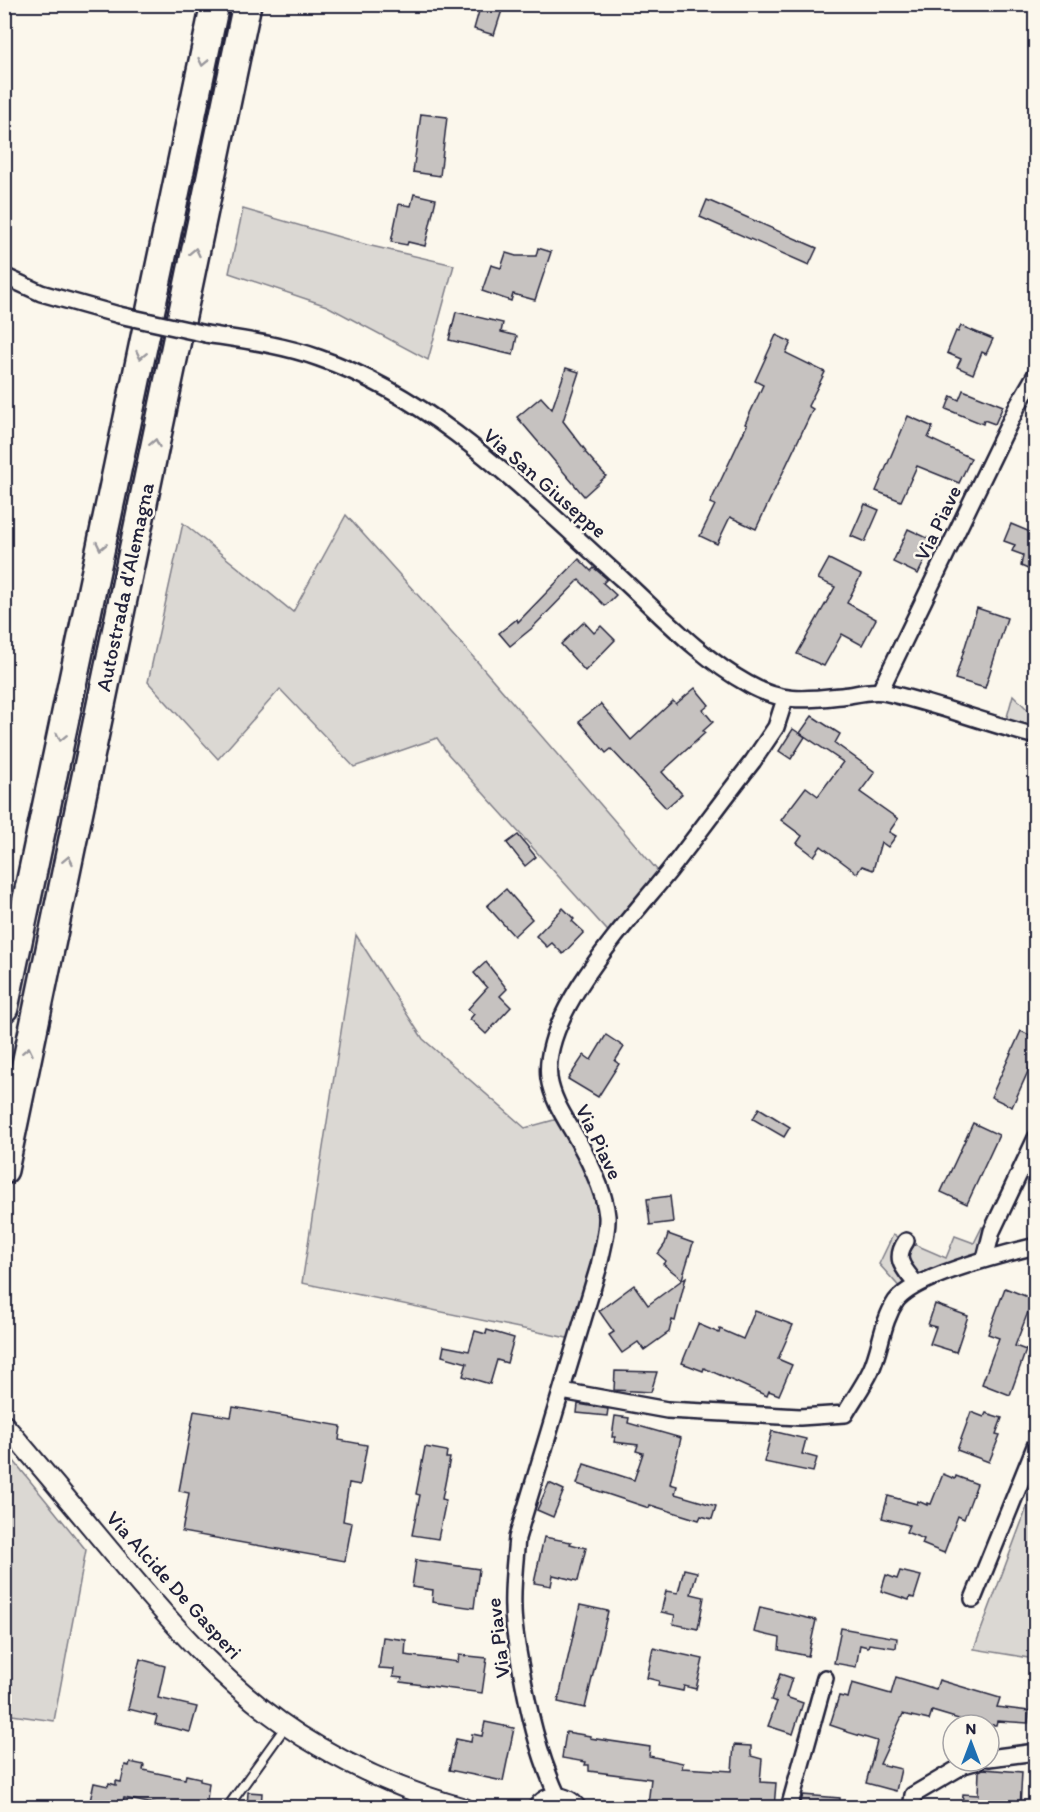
<svg xmlns="http://www.w3.org/2000/svg" width="1040" height="1812" viewBox="0 0 1040 1812" font-family="Itim,sans-serif">
  <rect width="100%" height="100%" fill="#fbf7ec"/>
  <filter id="ink" filterUnits="userSpaceOnUse"><feTurbulence type="fractalNoise" baseFrequency=".0167" numOctaves="2"/><feDisplacementMap in="SourceGraphic" scale="12" xChannelSelector="R" yChannelSelector="G"/><feConvolveMatrix kernelMatrix="1 2 1 2 8 2 1 2 1" color-interpolation-filters="sRGB"/></filter>
  <g filter="url(#ink)">
    <g fill="#dbd8d3" stroke="#7e7d87" stroke-width="1.5">
      <polygon points="243,209 367,245 454,265 428,360 327,306 229,273"/>
      <polygon points="346,515 468,651 664,878 615,939 448,754 437,738 354,767 280,689 218,759 148,682 183,523 293,612"/>
      <polygon points="1013,695 1035,717 1035,736 1004,728"/>
      <polygon points="356,935 423,1039 525,1128 565,1117 605,1205 577,1340 302,1283"/>
      <polygon points="982,1227 992,1231 985,1259 904,1292 879,1264 893,1235 946,1258 955,1236 974,1243"/>
      <polygon points="5,1450 86,1550 54,1721 5,1714"/>
      <polygon points="1035,1486 1035,1659 974,1649"/>
    </g>
    <g fill="#c6c2c0" stroke="#22223b" stroke-width="1.5">
      <polygon points="481,4 504,4 494,35 474,29"/>
      <polygon points="421,114 447,117 440,176 413,172"/>
      <polygon points="414,194 436,199 425,246 408,242 407,245 391,242 399,204 411,206"/>
      <polygon points="707,200 817,248 809,265 700,217"/>
      <polygon points="538,248 551,252 535,300 513,294 511,301 482,291 491,265 501,268 506,253 516,256 536,256"/>
      <polygon points="456,312 503,323 501,332 517,336 513,355 449,340"/>
      <polygon points="961,326 993,339 986,354 982,352 973,374 957,367 961,359 947,353 956,331 958,332"/>
      <polygon points="776,335 791,342 786,353 825,372 808,406 813,409 756,529 730,517 717,544 700,536 715,505 710,503 747,425 745,424 763,385 755,381"/>
      <polygon points="566,368 579,372 563,421 586,451 585,452 606,476 584,496 517,417 541,397 552,409"/>
      <polygon points="963,390 1003,406 995,424 984,420 983,424 946,409 951,396 959,400"/>
      <polygon points="908,416 933,427 928,438 971,458 959,483 917,466 901,501 876,491"/>
      <polygon points="865,504 879,510 865,542 851,536"/>
      <polygon points="1011,524 1035,534 1035,572 1021,566 1023,555 1012,551 1015,545 1004,541"/>
      <polygon points="908,529 934,541 918,574 893,562"/>
      <polygon points="579,559 591,571 594,568 607,579 603,583 616,595 605,606 579,580 531,629 510,646 499,633 517,619 518,622"/>
      <polygon points="829,559 861,575 847,603 876,619 862,645 842,634 824,666 797,654 835,587 818,579"/>
      <polygon points="977,608 1007,618 985,688 955,679"/>
      <polygon points="584,622 594,633 601,626 615,640 585,671 561,644"/>
      <polygon points="695,688 709,705 703,710 713,722 703,731 705,733 662,772 682,794 666,808 611,749 606,753 579,721 601,704 631,740 673,701 676,704"/>
      <polygon points="812,716 840,734 835,743 875,772 860,792 898,819 889,832 896,836 888,847 881,842 873,870 862,866 857,873 821,846 814,856 797,843 802,836 781,820 806,787 818,796 843,762 800,733"/>
      <polygon points="793,729 805,737 791,759 779,751"/>
      <polygon points="518,835 536,857 525,866 507,843"/>
      <polygon points="506,889 532,919 514,936 487,906"/>
      <polygon points="563,908 574,919 572,921 584,932 563,954 552,943 547,947 536,936"/>
      <polygon points="486,962 507,989 500,996 511,1007 486,1034 470,1019 474,1014 468,1009 487,988 474,973"/>
      <polygon points="1021,1031 1035,1038 1035,1056 1012,1107 991,1097"/>
      <polygon points="606,1035 624,1047 615,1061 619,1064 598,1097 568,1079 584,1055 591,1060"/>
      <polygon points="759,1108 790,1127 784,1137 753,1119"/>
      <polygon points="973,1123 999,1135 967,1204 941,1192"/>
      <polygon points="670,1196 673,1222 650,1225 647,1199"/>
      <polygon points="668,1234 693,1243 682,1279 663,1264 666,1261 658,1254 665,1244"/>
      <polygon points="686,1277 675,1321 672,1320 669,1332 644,1350 638,1342 622,1353 609,1335 614,1332 599,1311 634,1285 648,1305"/>
      <polygon points="1005,1288 1033,1299 1015,1346 1026,1350 1010,1395 982,1384 999,1338 988,1334"/>
      <polygon points="935,1304 968,1316 956,1352 930,1344 936,1327 928,1325"/>
      <polygon points="755,1311 793,1325 778,1359 792,1365 779,1395 769,1391 767,1396 704,1368 703,1371 682,1363 698,1324 719,1333 720,1329 743,1339"/>
      <polygon points="487,1330 514,1338 507,1363 497,1360 490,1384 463,1376 467,1363 442,1356 444,1346 469,1351 475,1331 486,1334"/>
      <polygon points="615,1371 657,1372 651,1392 614,1390"/>
      <polygon points="578,1404 608,1409 607,1416 577,1413"/>
      <polygon points="233,1407 341,1426 339,1440 367,1445 360,1485 349,1483 343,1521 352,1523 345,1561 182,1532 189,1493 179,1491 194,1411 231,1417"/>
      <polygon points="971,1412 984,1417 986,1413 1002,1418 996,1434 1000,1435 989,1462 957,1450"/>
      <polygon points="615,1416 629,1418 628,1423 681,1438 670,1484 677,1486 675,1494 716,1506 712,1519 701,1516 699,1520 650,1505 649,1508 577,1484 584,1464 634,1480 643,1453 636,1451 638,1445 614,1442 615,1437 612,1437"/>
      <polygon points="772,1431 806,1439 802,1454 817,1458 813,1472 764,1462"/>
      <polygon points="425,1447 447,1451 446,1458 450,1458 442,1499 446,1500 438,1539 412,1535 420,1495 416,1494"/>
      <polygon points="943,1474 955,1479 956,1476 977,1484 964,1519 958,1516 944,1553 922,1544 924,1539 906,1532 909,1525 882,1518 888,1496 917,1504 918,1501 927,1505 927,1503 931,1504"/>
      <polygon points="549,1483 564,1490 553,1517 537,1510"/>
      <polygon points="544,1537 571,1542 570,1544 586,1548 578,1581 553,1575 551,1586 534,1583"/>
      <polygon points="416,1560 479,1569 474,1608 432,1602 433,1590 412,1587"/>
      <polygon points="684,1569 697,1572 691,1594 704,1597 698,1629 673,1624 675,1615 661,1612 666,1591 678,1593"/>
      <polygon points="900,1571 921,1576 914,1598 910,1597 909,1600 881,1591 886,1575 897,1579"/>
      <polygon points="580,1605 608,1611 585,1708 558,1702"/>
      <polygon points="760,1607 816,1620 808,1656 779,1650 780,1638 754,1632"/>
      <polygon points="841,1628 897,1638 896,1648 869,1644 868,1647 860,1645 856,1667 834,1663"/>
      <polygon points="383,1637 406,1640 405,1655 458,1662 459,1655 487,1658 482,1693 401,1682 402,1678 393,1677 394,1669 379,1668"/>
      <polygon points="653,1648 703,1659 696,1689 684,1686 683,1691 658,1686 659,1681 647,1678"/>
      <polygon points="140,1659 165,1666 158,1698 197,1707 190,1732 155,1724 157,1716 128,1709"/>
      <polygon points="780,1674 792,1678 786,1697 803,1703 793,1734 768,1726 777,1702 771,1700"/>
      <polygon points="896,1677 936,1689 939,1680 1000,1698 997,1707 1029,1711 1028,1723 997,1721 996,1725 971,1725 972,1723 932,1711 929,1720 903,1714 880,1764 901,1769 896,1791 866,1783 877,1741 844,1731 845,1730 830,1725 839,1696 848,1698 852,1683 891,1694"/>
      <polygon points="485,1722 514,1728 503,1781 449,1770 456,1739 471,1742 472,1734 482,1736"/>
      <polygon points="566,1732 590,1736 590,1738 650,1747 649,1756 683,1763 682,1768 732,1771 734,1745 751,1746 751,1756 762,1759 760,1782 776,1783 774,1808 736,1808 736,1805 680,1802 680,1807 648,1804 651,1779 589,1771 589,1765 585,1765 586,1762 562,1758"/>
      <polygon points="130,1762 144,1765 143,1770 185,1779 186,1775 200,1778 200,1781 209,1783 206,1808 173,1808 124,1798 122,1808 92,1808 93,1801 90,1801 94,1783 108,1786 109,1783 116,1785 116,1781 121,1782 125,1765 129,1766"/>
      <polygon points="983,1769 1022,1772 1020,1808 962,1808 963,1794 978,1795 979,1771"/>
      <polygon points="248,1792 262,1793 261,1808 247,1808"/>
      <polygon points="803,1795 840,1798 840,1808 799,1808"/>
    </g>
    <g fill="none" stroke-linecap="round" stroke-linejoin="round">
      <g stroke="#22223b" stroke-width="12">
        <polyline id="service" points="227,1808 286,1726"/>
      </g>
      <g stroke="#22223b" stroke-width="20">
        <g id="minor">
          <polyline points="4,276 41,293 119,315"/>
          <path d="M206 334C244 340 283 345 319 358 439 399 530 497 623 580 662 616 701 658 748 684 784 705 811 699 850 695 860 693 873 690 883 692 935 703 984 723 1036 736"/>
          <polyline points="880,691 1018,405 1036,374"/>
          <path d="M906 1241C893 1260 904 1268 916 1284"/>
          <polyline points="985,1259 992,1231 1036,1138"/>
          <path d="M562 1391 667 1410 800 1417 845 1414C853 1400 864 1385 871 1370 881 1348 882 1322 896 1301 915 1276 1003 1254 1036 1246"/>
          <polyline points="973,1599 1036,1444"/>
          <polyline points="989,1758 1036,1752"/>
          <path d="M558 1797C538 1754 528 1709 520 1663 517 1645 513 1626 513 1608 512 1585 515 1561 517 1538L599 1266C602 1250 608 1233 607 1216 605 1191 586 1154 573 1132 563 1115 552 1098 549 1078 541 1012 631 919 670 870 698 834 725 797 753 761L776 727 785 699"/>
          <polyline points="789,1808 825,1678"/>
          <polyline points="911,1808 913,1795 964,1765 978,1761"/>
        </g>
      </g>
      <g stroke="#22223b" stroke-width="22">
        <g id="tertiary">
          <path d="M4 1424C40 1466 75 1508 110 1550 170 1622 235 1699 318 1746 364 1773 413 1794 465 1808"/>
          <path d="M537 1808C548 1793 566 1794 577 1808"/>
        </g>
      </g>
      <g stroke="#22223b" stroke-width="32">
        <g id="motorway">
          <polyline points="4,1008 215,4"/>
          <polyline points="4,1170 247,4"/>
        </g>
      </g>
      <use href="#service" stroke="#fbf7ec" stroke-width="8"/>
      <use href="#minor" stroke="#fbf7ec" stroke-width="15"/>
      <use href="#tertiary" stroke="#fbf7ec" stroke-width="18"/>
      <use href="#motorway" stroke="#fbf7ec" stroke-width="27"/>
      <g stroke="#22223b" stroke-width="20" stroke-linecap="butt">
        <polyline id="minor-bridge" points="119,315 206,334"/>
      </g>
      <use href="#minor-bridge" stroke="#fbf7ec" stroke-width="15"/>
    </g>
    <defs><path id="oneway-chevron" d="M-2-3.5L2.5 0L-2 3.5" fill="none" stroke-width="1.6" stroke-linecap="round" stroke-linejoin="round" transform="scale(1.5)"/></defs>
    <g stroke="#99979c">
      <use href="#oneway-chevron" transform="translate(203 62) rotate(102)"/>
      <use href="#oneway-chevron" transform="translate(195 252) rotate(-78)"/>
      <use href="#oneway-chevron" transform="translate(141 355) rotate(102)"/>
      <use href="#oneway-chevron" transform="translate(155 443) rotate(-78)"/>
      <use href="#oneway-chevron" transform="translate(101 546) rotate(102)"/>
      <use href="#oneway-chevron" transform="translate(61 737) rotate(102)"/>
      <use href="#oneway-chevron" transform="translate(68 860) rotate(-78)"/>
      <use href="#oneway-chevron" transform="translate(28 1051) rotate(-78)"/>
    </g>
  </g>
  <g text-anchor="middle" stroke-width="5" stroke-linejoin="round" paint-order="stroke">
    <g font-size="21" fill="#22223b" stroke="#fbf7ec">
      <text transform="translate(545 483) rotate(41)" y="7">Via San Giuseppe</text>
      <text transform="translate(938 523) rotate(-64)" y="7">Via Piave</text>
      <text transform="translate(125 587) rotate(-78)" y="7">Autostrada d'Alemagna</text>
      <text transform="translate(599 1142) rotate(64)" y="7">Via Piave</text>
      <text transform="translate(174 1585) rotate(48)" y="7">Via Alcide De Gasperi</text>
      <text transform="translate(498 1638) rotate(-97)" y="7">Via Piave</text>
    </g>
  </g>
  <rect width="1040" height="1812" fill="none" stroke="#fbf7ec" stroke-width="24"/>
  <rect x="12" y="12" width="1016" height="1788" fill="none" stroke="#22223b" stroke-width="2" filter="url(#ink)"/>
  <g transform="translate(971 1743)"><circle r="28" fill="#fbf7ec" stroke="#a4a2a5" stroke-width="1.5"/>
  <path d="M0-4.5L10 22L0 15L-10 22Z" fill="#1f6fb2"/>
  <text y="-9" font-size="16" font-weight="bold" text-anchor="middle" fill="#22223b">N</text>
  </g>
</svg>
